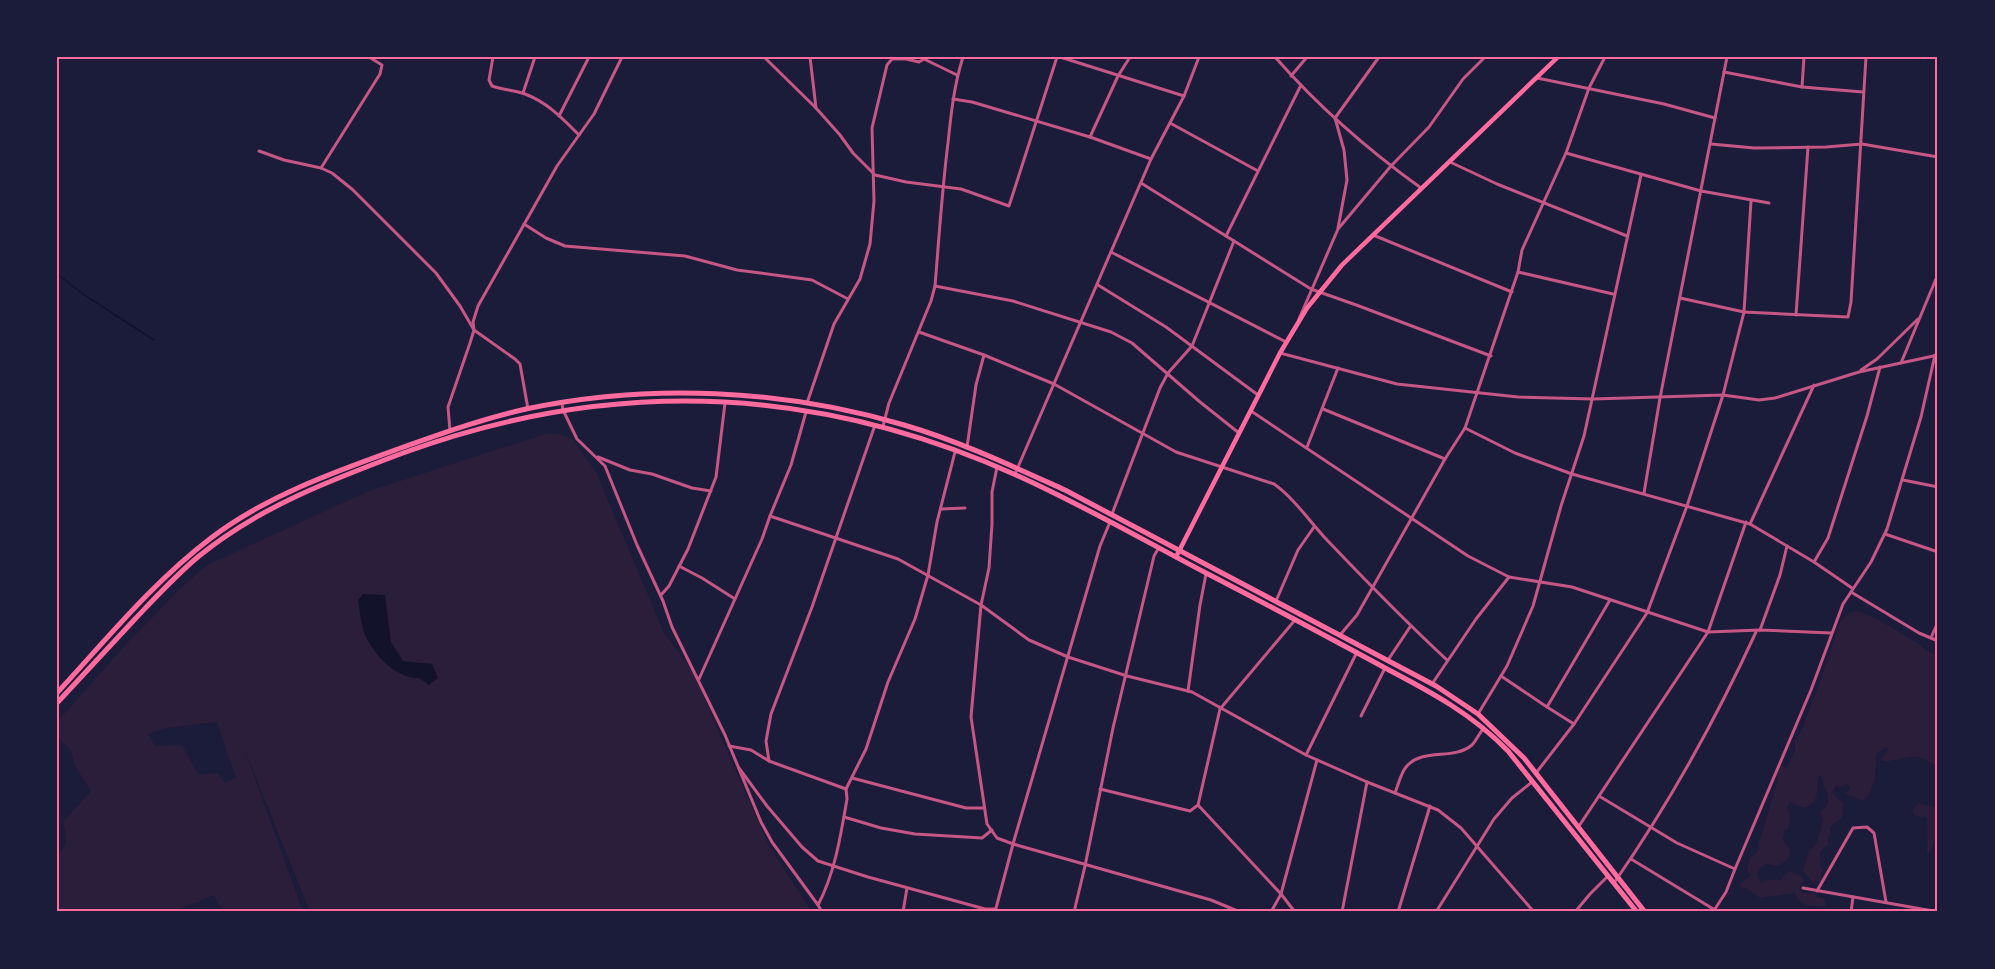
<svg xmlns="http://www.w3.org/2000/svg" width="1995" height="969" viewBox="0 0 1995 969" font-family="Poppins,sans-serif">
  <rect width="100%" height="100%" fill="#1b1b3a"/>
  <g fill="#2a1e3b" fill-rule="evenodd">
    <path d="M548 433 563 435 573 440 596 472 664 633 691 668 769 846 812 912H310L244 748 303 912H223L214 895 174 912H57V855C69 846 66 835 63 822L91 791 75 766 71 750 57 737V722L129 641 181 588 207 565 369 491ZM217 722 236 778 224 783 218 773 198 774 182 745 155 746 148 734 167 728Z"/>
    <path d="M1855 611C1870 613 1903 634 1918 644 1925 648 1929 655 1938 655V768C1912 747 1910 761 1883 761L1881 758 1886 754 1888 749 1886 747 1876 754 1875 780 1867 799 1861 800 1843 793 1849 791 1850 788 1847 784 1842 787 1836 786 1832 793 1843 803C1844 824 1839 816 1830 828L1831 833 1828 838V844L1820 852V865L1823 870 1820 881 1813 883 1803 871 1809 850C1820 845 1819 831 1823 820L1820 813 1828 804 1827 791 1824 786 1821 775 1819 776C1815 789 1822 803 1803 808L1790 802 1787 807 1790 815 1788 830H1785L1783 839 1790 851 1788 860 1778 866 1766 864 1759 869 1757 875 1761 883 1767 880H1782L1784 875 1790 871 1802 876 1804 882 1799 888C1801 895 1809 893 1815 893L1817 897 1825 899 1826 906C1813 906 1800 909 1795 893L1760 898 1746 888 1739 887 1741 883 1751 875 1747 871 1749 859 1759 850V843L1777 783 1778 768 1782 765 1786 768 1795 751V741L1802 730 1817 690 1840 622 1849 613Z"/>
    <path d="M1938 800V821L1935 839 1930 852 1927 853C1927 840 1929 829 1926 816 1921 818 1913 817 1913 810L1918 803 1935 807Z"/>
  </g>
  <path fill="#12122b" d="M363 594 385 595 391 642 403 661 432 664 438 678 429 685 419 678C397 679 375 656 366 637 361 626 360 612 358 600Z"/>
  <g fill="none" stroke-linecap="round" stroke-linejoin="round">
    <polyline stroke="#12122b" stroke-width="1.5" points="57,274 83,294 154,340"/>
    <g stroke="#c65784" stroke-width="3">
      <path d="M493 57 489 80 492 86C503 90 514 90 525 94 547 102 563 119 579 135"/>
      <polyline points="764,57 816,108 840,135 853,153 875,175 906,182 961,189 1009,206 1057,57"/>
      <polyline points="810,57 816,108"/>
      <polyline points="1060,57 1184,96"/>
      <path d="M1275 57C1318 106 1368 150 1421 188"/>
      <polyline points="924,59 957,75"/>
      <polyline points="1724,72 1802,87 1863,92"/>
      <polyline points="1291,76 1307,57"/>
      <polyline points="1537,78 1664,104 1715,118"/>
      <polyline points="1802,87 1804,57"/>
      <polyline points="523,93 535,57"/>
      <polyline points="953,99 972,102 1090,137 1151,159"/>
      <polyline points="559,116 589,57"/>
      <polyline points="1170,123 1258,171"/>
      <polyline points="1090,137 1118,76 1130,57"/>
      <polyline points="1711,144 1754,148 1826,147 1862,144 1938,157"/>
      <polyline points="259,151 284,160 321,168 332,173 353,190 436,273 460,306 474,330 515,359 520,364 528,409"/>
      <polyline points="1566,153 1701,191 1769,203"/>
      <polyline points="1450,162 1497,184 1627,236"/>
      <polyline points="321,168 380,74 382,65 369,57"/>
      <polyline points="1141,183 1311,289 1359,306 1491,356"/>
      <polyline points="524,224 546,238 565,246 685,256 737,270 812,280 848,299"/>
      <polyline points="1338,228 1347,180 1344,150 1335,118 1379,57"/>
      <polyline points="1373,235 1512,292"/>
      <polyline points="1226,236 1301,85"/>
      <polyline points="1111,252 1286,342"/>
      <polyline points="1518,272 1613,294"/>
      <polyline points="1098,285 1166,327 1258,395"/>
      <polyline points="935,286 1013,301 1111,332 1132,343 1200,402 1239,433"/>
      <polyline points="1680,298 1744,312 1848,317 1851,302 1866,57"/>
      <polyline points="1796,315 1808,147"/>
      <polyline points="1299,319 1338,229 1391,166 1429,127 1463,79 1485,57"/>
      <path d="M919 332 984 355 1054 384 1176 452 1274 484C1294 498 1310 522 1327 540 1366 581 1406 622 1447 660"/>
      <polyline points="1280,353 1397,384 1518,397 1593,399 1723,395 1759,400 1775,398 1859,372 1938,355"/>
      <polyline points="1901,363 1938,274"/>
      <polyline points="1861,370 1877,359 1918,319"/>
      <polyline points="562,403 563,410 577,439 605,466 637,545 663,601 672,627 725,735 761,822 772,842 818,905 822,912"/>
      <polyline points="807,403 834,324 860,279 870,244 874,201 872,128 887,65 892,59 906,59 919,62 924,59"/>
      <polyline points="1323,409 1445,459"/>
      <polyline points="1251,411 1468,556 1509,577 1572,587 1708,632 1760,630 1831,633"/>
      <polyline points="806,412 791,465 770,516 898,559 981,605 1029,640 1068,657 1127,676 1192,692 1306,755 1367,782 1438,810 1461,828 1534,912"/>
      <path d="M883 426 889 403 931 301 935 286C939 238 942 190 948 143 951 114 954 85 963 57"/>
      <polyline points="1465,428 1515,453 1572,474 1750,524 1814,562 1852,588"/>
      <polyline points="450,431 448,407 470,343 474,330 473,322 478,306 557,166 594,114 622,57"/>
      <polyline points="967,447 976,385 984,355"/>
      <polyline points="1307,447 1338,368"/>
      <polyline points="598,457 630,470 652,474 692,488 711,491"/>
      <polyline points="997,467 992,492 992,524 989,568 981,605 971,717 987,824 997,838 1013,844 1211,900 1240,912"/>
      <polyline points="1015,474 1151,159 1184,96 1199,57"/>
      <polyline points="1903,480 1938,487"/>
      <polyline points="1644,493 1660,398 1727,57"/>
      <polyline points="941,509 965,508"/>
      <polyline points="1112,514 1160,388 1168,373 1192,346 1234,241"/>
      <polyline points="1750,524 1814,385"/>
      <polyline points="1885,534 1938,552"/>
      <polyline points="1814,562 1828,538 1867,416 1880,367"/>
      <polyline points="679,566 702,578 735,599"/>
      <polyline points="1851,592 1919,633 1938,641"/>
      <polyline points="661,595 669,586 688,549 716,477 725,403"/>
      <polyline points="1276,601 1298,550 1314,527"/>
      <polyline points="1760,630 1780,575 1787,546"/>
      <polyline points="1340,635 1357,615 1445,459 1465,428 1518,272 1522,250 1566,153 1589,88 1605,57"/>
      <polyline points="1931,638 1937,624 1938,614"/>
      <polyline points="1388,660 1410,627"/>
      <polyline points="1501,676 1547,707 1610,600"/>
      <polyline points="699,679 762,539 770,516"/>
      <polyline points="1432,684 1476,619 1509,577"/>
      <polyline points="1188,691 1200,605 1206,574"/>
      <polyline points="1547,707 1574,724"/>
      <polyline points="1478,714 1507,666 1533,606 1561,506 1584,436 1641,175"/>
      <polyline points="1361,716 1385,668"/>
      <polyline points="729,746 751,750 769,761 846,789"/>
      <polyline points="1306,755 1357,652"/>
      <polyline points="769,761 766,741 771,714 812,607 875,425"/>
      <polyline points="739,768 767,806 802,847 818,861 868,877 985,909 996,909"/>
      <polyline points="1536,773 1574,724 1647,613 1687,506 1723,395 1744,312 1751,201"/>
      <polyline points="852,778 966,808 984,808"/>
      <polyline points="1100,789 1190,811 1198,805 1220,709 1295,620"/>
      <path d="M1395 793C1398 785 1401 773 1406 767 1423 747 1453 761 1472 745 1476 741 1479 734 1483 729"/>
      <polyline points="1599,796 1677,843 1735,869"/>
      <polyline points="1198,805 1281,894 1295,912"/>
      <polyline points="844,817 881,828 915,834 982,838 992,830"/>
      <polyline points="1579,826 1708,632 1746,522"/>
      <polyline points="1631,859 1715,910"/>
      <path d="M1614 883C1669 804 1716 719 1756 632"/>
      <polyline points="1803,888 1933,911"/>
      <polyline points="1817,891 1853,828 1867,827 1874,833 1886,902"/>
      <path d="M818 905C835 873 841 834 847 799L846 789 866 749 888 682 915 619 928 575 937 522 955 452"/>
      <polyline points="903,912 907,888"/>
      <polyline points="995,912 1013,844 1100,546 1110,522"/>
      <polyline points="1074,912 1085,866 1113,728 1154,556 1158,549"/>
      <polyline points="1271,912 1281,894 1317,760"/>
      <polyline points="1342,912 1367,782"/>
      <polyline points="1398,912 1430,806"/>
      <polyline points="1436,912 1494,819 1512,798 1532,782"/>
      <polyline points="1575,912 1590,894 1608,876"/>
      <polyline points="1713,912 1726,892 1735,869 1811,690 1843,604 1871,562 1887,529 1921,417 1935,355"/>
      <polyline points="1851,912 1853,897"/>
    </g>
    <polyline stroke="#ff6b9d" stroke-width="4.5" points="1176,557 1280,353 1307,308 1342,265 1558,57"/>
    <g stroke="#ff6b9d" stroke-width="5">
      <path d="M57 693C106 640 153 582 211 538 266 496 334 472 398 449 440 434 482 419 526 409 649 383 783 389 904 425 959 441 1012 466 1065 490L1436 686 1478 714 1524 758 1645 912"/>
      <path d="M57 703C83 675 109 647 135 619 156 597 176 575 199 556 259 507 331 480 403 453 611 377 814 384 1016 475 1081 504 1143 540 1206 573 1266 604 1326 636 1387 669 1431 692 1472 714 1508 751L1637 912"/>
    </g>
  </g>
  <rect width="1995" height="969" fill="none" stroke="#1b1b3a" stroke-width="117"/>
  <rect x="58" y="58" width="1878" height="852" fill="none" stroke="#ff6b9d" stroke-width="2"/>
</svg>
